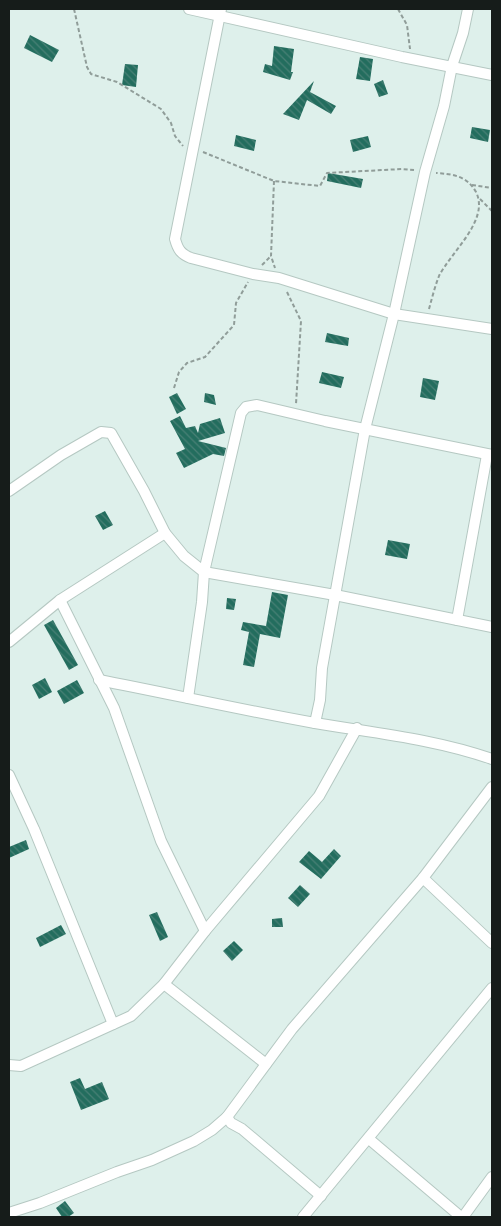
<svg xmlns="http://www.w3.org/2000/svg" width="501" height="1226" viewBox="0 0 501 1226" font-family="Bitter,serif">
  <defs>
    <pattern id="building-back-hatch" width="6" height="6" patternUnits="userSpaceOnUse" patternTransform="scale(1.25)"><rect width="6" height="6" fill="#236d5e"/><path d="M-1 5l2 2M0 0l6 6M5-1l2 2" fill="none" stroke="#488075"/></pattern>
  </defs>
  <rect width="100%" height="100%" fill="#def0eb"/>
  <g fill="url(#building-back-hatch)">
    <polygon points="30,35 59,50 52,62 24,48"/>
    <polygon points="274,46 294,49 291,72 293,72 290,80 263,72 265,64 272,66"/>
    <polygon points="360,57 373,59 370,81 356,79"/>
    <polygon points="125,64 138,65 136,87 122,85"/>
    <polygon points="383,80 388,94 379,97 374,84"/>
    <polygon points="314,81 310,92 336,106 331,114 307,100 299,120 283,114"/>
    <polygon points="472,127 490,130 488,142 470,138"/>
    <polygon points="236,135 256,140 254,151 234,146"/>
    <polygon points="368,136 371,147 353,152 350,140"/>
    <polygon points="328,173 363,179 361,188 327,181"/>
    <polygon points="327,333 349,338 348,346 325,342"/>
    <polygon points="322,372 344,377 341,388 319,383"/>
    <polygon points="423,378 439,381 435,400 420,397"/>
    <polygon points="177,393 186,409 177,414 169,397"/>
    <polygon points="205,393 214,395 216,405 204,402"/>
    <polygon points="180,416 186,428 195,426 198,433 200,424 220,418 225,433 198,441 226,448 224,456 213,454 184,468 176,453 185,449 170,421"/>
    <polygon points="105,511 113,525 103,530 95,516"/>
    <polygon points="388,540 410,544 407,559 385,555"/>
    <polygon points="272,592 288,595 280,638 260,634 254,667 243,665 249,632 241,630 243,622 266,626"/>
    <polygon points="227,598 236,599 234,610 226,609"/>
    <polygon points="53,620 78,665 69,670 44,625"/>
    <polygon points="45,678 52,692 39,699 32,685"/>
    <polygon points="77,680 84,693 64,704 57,691"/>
    <polygon points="26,840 29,849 9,858 9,847"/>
    <polygon points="334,849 341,856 321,879 299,862 309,851 322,862"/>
    <polygon points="300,885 310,894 298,907 288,898"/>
    <polygon points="157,912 168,937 160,941 149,915"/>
    <polygon points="282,918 283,927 272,927 272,919"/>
    <polygon points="61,925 66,934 40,947 36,938"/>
    <polygon points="234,941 243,950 232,961 223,951"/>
    <polygon points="80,1078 85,1089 102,1082 109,1099 81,1110 70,1082"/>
    <polygon points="65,1201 74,1213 68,1217 62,1217 56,1208"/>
  </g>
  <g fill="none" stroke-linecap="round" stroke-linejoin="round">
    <g stroke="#b5c8c2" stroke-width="12">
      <g id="street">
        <polyline points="189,9 402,57 492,75"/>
        <path d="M221 9 175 239C178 250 181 254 191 258L253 274 279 278 394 314 492 329"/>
        <polyline points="9,491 61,455 101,432 111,433 144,491 165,533 184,556 204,572 335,595 492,627"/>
        <polyline points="60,600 114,708 161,841 205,931"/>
        <polyline points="457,620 487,455"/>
        <polyline points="9,642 60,600 165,533"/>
        <path d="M99 680C171 694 242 710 315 723 374 733 435 739 492 759"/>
        <polyline points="188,698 202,602 204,572 241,413 246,407 257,405 325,421 492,455"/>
        <polyline points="315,723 320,700 322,668 365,429 394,314 425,172 444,106 452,66 463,33 468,9"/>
        <polyline points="9,775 34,829 113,1024"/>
        <polyline points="423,878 492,943"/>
        <polyline points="164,984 266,1064"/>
        <polyline points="9,1065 21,1066 131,1016 164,984 205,931 319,796 357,728"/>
        <polyline points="227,1117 231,1123 242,1129 321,1196"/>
        <polyline points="369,1139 461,1217"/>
        <polyline points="9,1213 40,1203 117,1172 152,1160 194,1141 212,1130 227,1117 292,1029 423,878 492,787"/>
        <polyline points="303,1217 492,988"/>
        <polyline points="463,1217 492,1177"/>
      </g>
    </g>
    <g stroke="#909d99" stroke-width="2" stroke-dasharray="4 2.5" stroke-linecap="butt">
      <polyline points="74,9 87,67 91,74 117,82 161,109 171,123 175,136 183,146"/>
      <polyline points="398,9 407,25 410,49"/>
      <polyline points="203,152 274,181 320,186 327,173 402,169 414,170"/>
      <polyline points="274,181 271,256 275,268"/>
      <polyline points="472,185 492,188"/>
      <polyline points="480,199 492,211"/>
      <polyline points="262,265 271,256"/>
      <polyline points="287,292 301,321 296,404"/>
      <path d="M429 309C432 298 435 286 439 276 451 252 490 220 476 192 467 176 453 174 436 173"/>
      <polyline points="174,388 179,372 187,363 205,357 234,325 236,303 248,282"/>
    </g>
    <use href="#street" stroke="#fff" stroke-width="10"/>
  </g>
  <rect width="501" height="1226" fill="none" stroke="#161c1a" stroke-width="20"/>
</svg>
